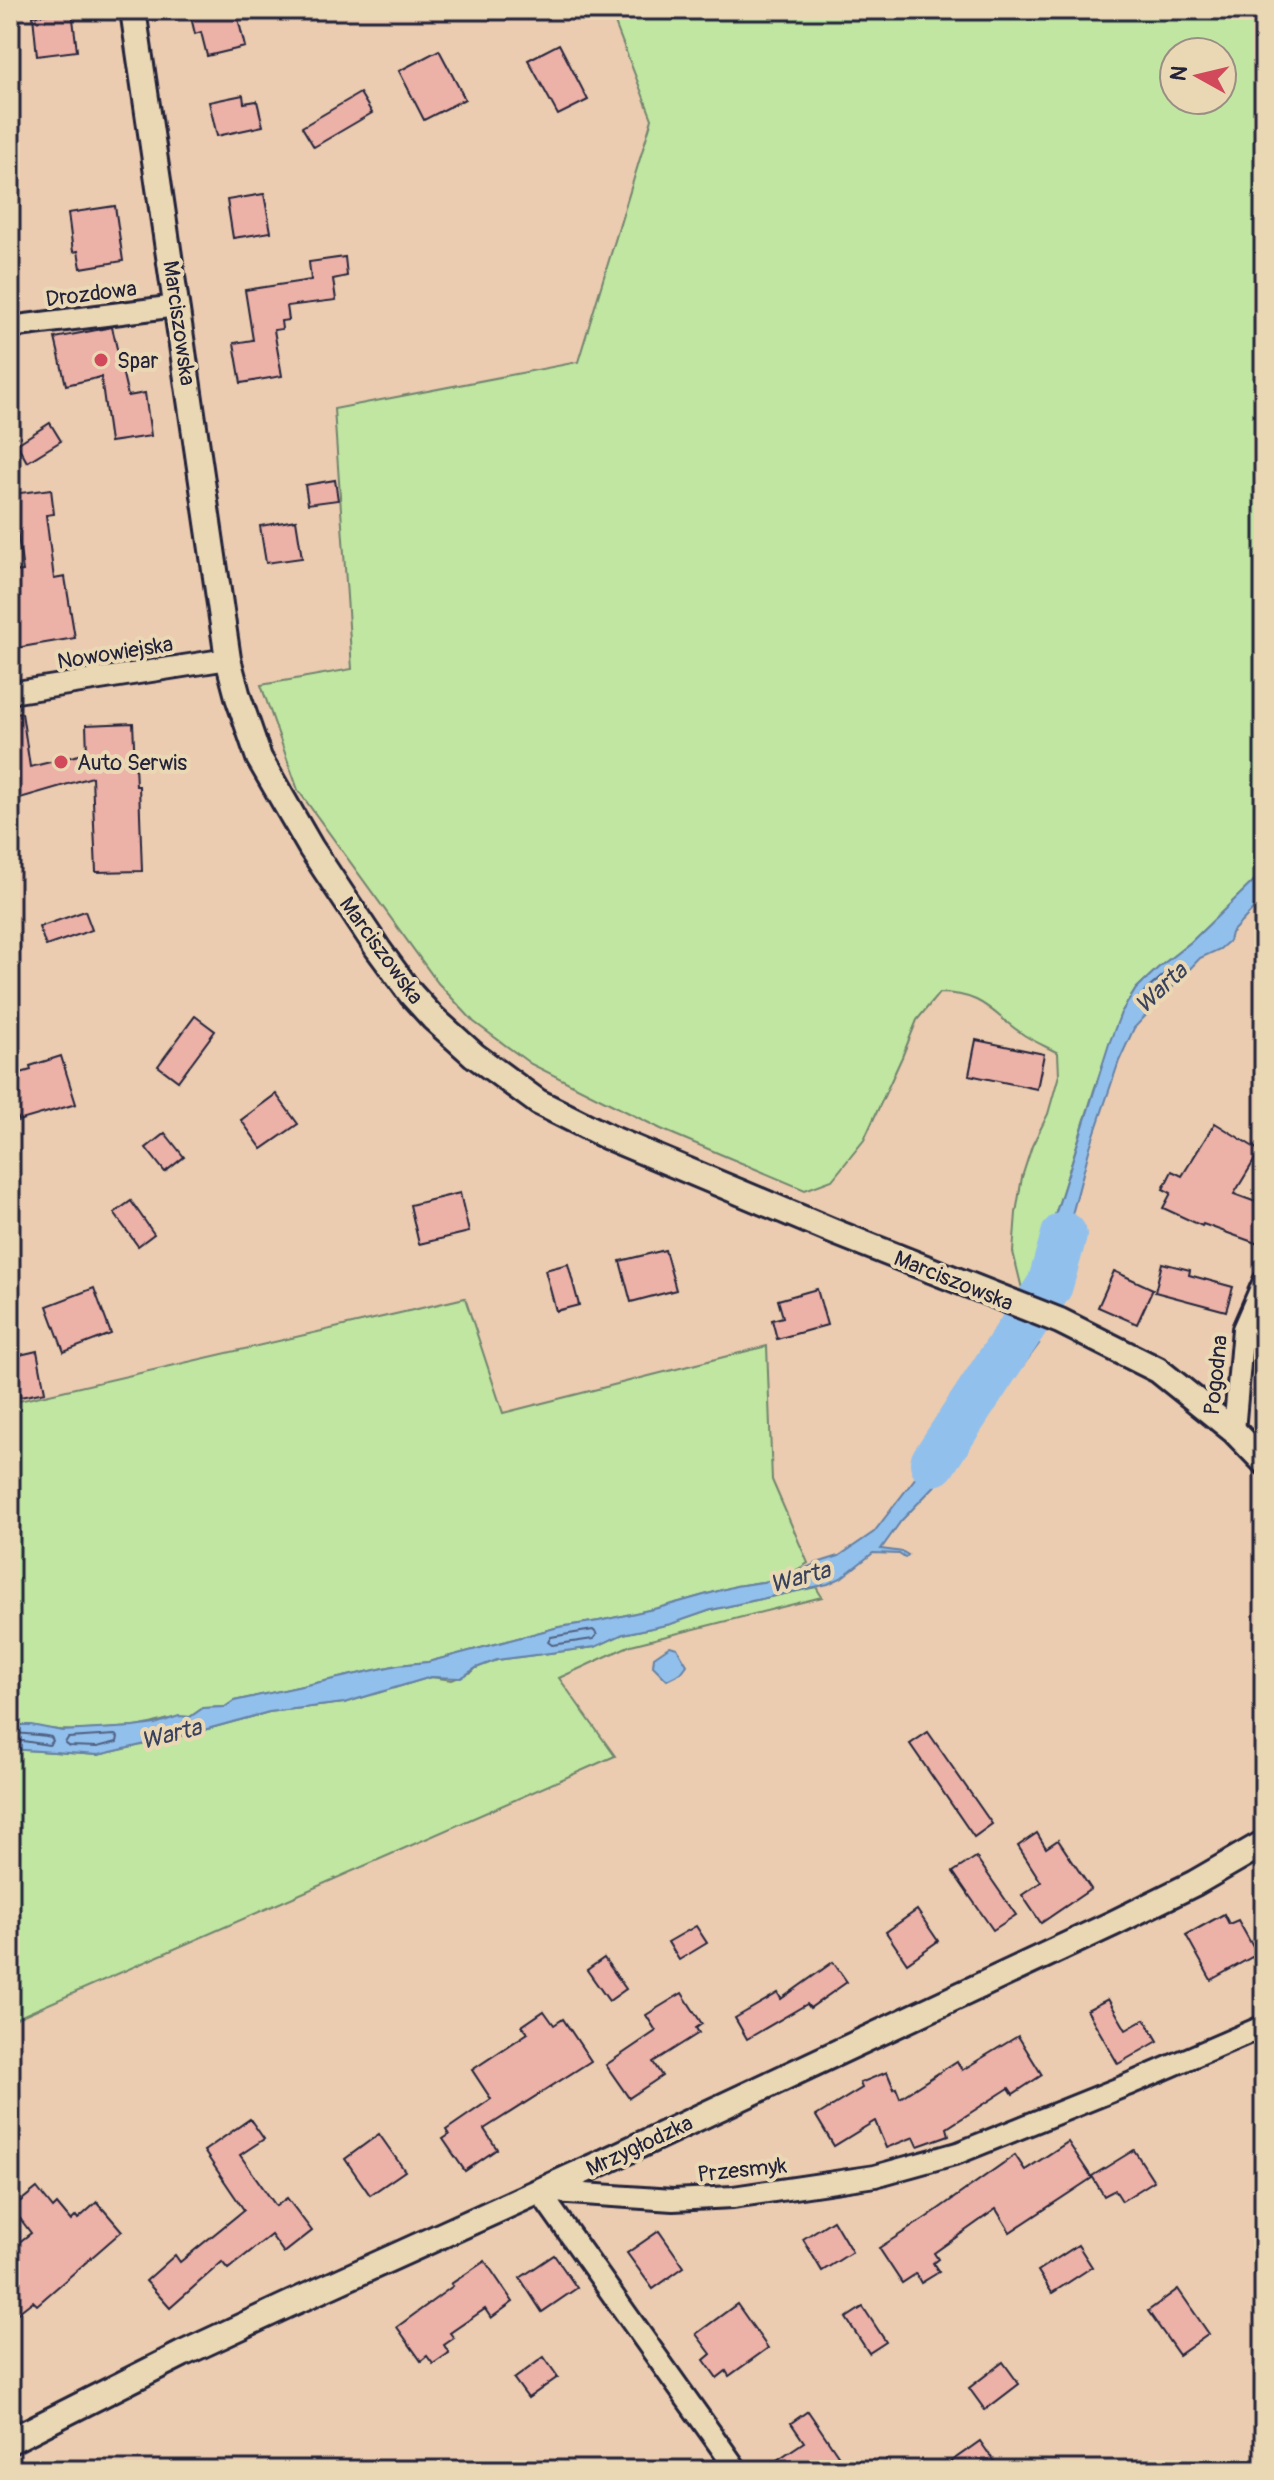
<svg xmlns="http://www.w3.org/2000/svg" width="1274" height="2480" viewBox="0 0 1274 2480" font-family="Pangolin,sans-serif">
  <rect width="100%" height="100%" fill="#ebccb0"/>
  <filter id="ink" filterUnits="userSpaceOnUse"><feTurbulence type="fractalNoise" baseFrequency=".0125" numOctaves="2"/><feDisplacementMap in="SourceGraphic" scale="16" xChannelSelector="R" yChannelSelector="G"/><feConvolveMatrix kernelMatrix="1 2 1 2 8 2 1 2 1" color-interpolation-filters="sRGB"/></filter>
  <g filter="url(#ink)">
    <g fill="#c0e6a1" stroke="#71846e" stroke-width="2" fill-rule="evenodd">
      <path d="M610 10H1264V871L1191 942 1158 968 1136 989 1121 1013 1094 1090 1053 1222 1041 1285 1037 1292 1023 1293 1013 1252 1016 1213 1022 1177 1032 1146 1048 1114 1059 1075 1058 1053C1047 1047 1035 1042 1024 1035 991 1013 984 993 939 993L917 1020 902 1057 864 1140 832 1180 805 1190 661 1129 531 1064 474 1022 438 983 298 790 261 685 352 669 334 409 578 362 652 119ZM1174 52H1222V100H1174Z"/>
      <path d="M465 1298 503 1413 767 1346 772 1480 808 1563 782 1579 736 1586 658 1608 599 1621 559 1627 428 1662 398 1665 234 1701 225 1707 203 1708 190 1717C171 1715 154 1725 135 1727 115 1728 78 1732 59 1730 42 1729 27 1725 10 1725V1403Z"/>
      <polygon points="816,1587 822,1597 631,1645 559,1678 615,1756 10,2021 10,1749 98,1755 189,1734 269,1712 344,1703 431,1677 452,1680 472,1672 476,1668 497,1660 595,1647 623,1634 670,1624 711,1610"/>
    </g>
    <g fill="#92c0ec" stroke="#6581a5" stroke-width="2">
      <polygon points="1264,871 1264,898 1231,933 1229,941 1220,949 1200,958 1134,1028 1119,1061 1090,1147 1050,1297 1037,1292 1041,1285 1053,1222 1109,1044 1121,1013 1136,989 1158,968 1191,942"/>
      <polygon points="1003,1330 1039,1344 997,1401 972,1382 991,1354"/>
      <polygon points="957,1403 984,1423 947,1473 901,1521 881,1549 903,1552 908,1555 905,1558 899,1554 873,1553 841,1578 828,1584 711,1610 671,1624 623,1634 595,1647 497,1660 476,1668 461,1678 431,1677 344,1703 269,1712 189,1734 98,1755 10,1749 10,1725 31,1725 62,1731 134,1727 155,1724 179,1716 190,1717 203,1708 225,1707 234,1701 398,1665 428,1662 559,1627 599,1621 658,1608 736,1586 782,1579 817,1563 839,1556 874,1532 951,1431"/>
      <polygon points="670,1646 677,1648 687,1665 681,1673 667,1680 653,1666 654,1657"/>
    </g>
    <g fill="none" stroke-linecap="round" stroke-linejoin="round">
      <g stroke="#4f6182" stroke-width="2">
        <polygon points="1167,972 1171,974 1171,978 1144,1006 1138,1007 1137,1002 1142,994"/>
        <path d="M1010 1341 1021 1346 1023 1350C1013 1363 1008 1381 993 1388L985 1382V1378L1006 1343Z"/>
        <polygon points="593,1630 597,1634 593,1639 552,1645 548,1642 551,1637"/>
        <path d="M10 1733C24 1734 36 1734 51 1737L53 1741 49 1745 23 1741 10 1742"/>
        <polygon points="115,1735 118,1737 117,1742 97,1747 69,1746 65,1743 68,1738"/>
      </g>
      <polyline stroke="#92c0ec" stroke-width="46" points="933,1463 1050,1285 1064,1235"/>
    </g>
    <g fill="#ecb1a7" stroke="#22223b" stroke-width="2">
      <polygon points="203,10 236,10 245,47 207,56 201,32 195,34 190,13"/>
      <polygon points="72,11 77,51 37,56 33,16"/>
      <polygon points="559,44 588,100 558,115 528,60"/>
      <polygon points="439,50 465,99 424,120 399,71"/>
      <polygon points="360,93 372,113 314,147 302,127"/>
      <polygon points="243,95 244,103 257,101 263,126 217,136 209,102"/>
      <polygon points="264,194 271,232 233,238 227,200"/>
      <polygon points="115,206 123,261 81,268 78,251 73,252 68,213"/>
      <polygon points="345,257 347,276 333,279 336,300 287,306 289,320 281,321 282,329 274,330 282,376 241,383 234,343 253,340 245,290 311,280 309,262"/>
      <polygon points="112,327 128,396 145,393 151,436 110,442 101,377 66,385 55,338"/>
      <polygon points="50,423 61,441 27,462 17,444"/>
      <polygon points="335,480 338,500 308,504 305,485"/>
      <polygon points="51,489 54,514 46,515 54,579 65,577 75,638 10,649 10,572 23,571 12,494"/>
      <polygon points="296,520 302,558 266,563 260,526"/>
      <polygon points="22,713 30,767 87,753 86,725 133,723 136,786 139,786 142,871 96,872 92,777 10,801 10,714"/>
      <polygon points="85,911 92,930 46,946 39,927"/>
      <polygon points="195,1016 215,1031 178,1081 158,1066"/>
      <polygon points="976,1040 1044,1054 1037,1089 969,1075"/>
      <polygon points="61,1056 76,1104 18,1121 18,1118 15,1119 10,1103 10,1076 31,1070 30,1066"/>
      <polygon points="276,1094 298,1124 262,1149 241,1120"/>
      <polygon points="1215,1123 1260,1151 1234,1194 1264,1205 1264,1246 1203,1224 1202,1226 1163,1208 1171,1193 1163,1189 1172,1171 1182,1176"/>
      <polygon points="165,1133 184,1157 165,1172 146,1148"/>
      <polygon points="460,1193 469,1232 419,1244 410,1205"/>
      <polygon points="131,1201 154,1234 138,1246 114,1213"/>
      <polygon points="665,1250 676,1290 631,1302 620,1261"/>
      <polygon points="1162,1263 1190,1270 1189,1275 1233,1287 1226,1311 1155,1292"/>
      <polygon points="568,1264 579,1305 556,1311 545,1270"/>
      <polygon points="1114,1271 1153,1289 1137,1324 1098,1307"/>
      <polygon points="94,1288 111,1334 64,1352 47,1306"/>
      <polygon points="817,1289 827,1325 777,1339 772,1320 783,1317 778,1300"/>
      <polygon points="37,1351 45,1392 20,1397 11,1357"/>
      <polygon points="928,1732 992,1824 974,1837 910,1744"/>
      <polygon points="1037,1833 1046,1848 1058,1840 1091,1889 1041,1923 1022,1895 1041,1882 1018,1846"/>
      <polygon points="976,1857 1016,1915 993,1930 953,1872"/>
      <polygon points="917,1910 938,1941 907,1963 886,1932"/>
      <polygon points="1224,1914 1229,1924 1238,1920 1257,1954 1211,1980 1186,1935"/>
      <polygon points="696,1926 707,1943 679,1960 668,1942"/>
      <polygon points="604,1958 626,1989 609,2001 587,1970"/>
      <polygon points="833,1962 847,1982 810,2008 807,2004 747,2039 735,2018 778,1993 781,1999"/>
      <polygon points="682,1993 702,2024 696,2028 699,2033 653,2062 662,2076 629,2098 606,2065 656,2031 646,2015"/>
      <polygon points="1108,1999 1126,2030 1145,2019 1158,2041 1118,2064 1087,2010"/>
      <polygon points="544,2011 554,2025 563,2019 591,2061 484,2129 497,2149 465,2171 443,2139 449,2135 446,2130 491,2099 472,2070 528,2033 522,2026"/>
      <polygon points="1018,2036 1042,2075 1013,2094 1009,2088 947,2128 949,2135 918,2146 914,2137 886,2148 875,2121 834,2146 816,2116 862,2088 860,2083 887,2072 894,2089 896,2088 900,2098 957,2061 962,2070"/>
      <polygon points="250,2119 264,2139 240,2155 276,2206 287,2198 312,2231 284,2253 271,2235 228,2269 222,2262 170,2308 146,2281 175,2255 180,2262 244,2210 204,2151"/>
      <polygon points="379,2134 405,2171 370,2195 345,2159"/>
      <polygon points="1068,2142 1092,2178 1010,2232 996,2209 934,2253 938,2259 933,2263 939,2272 921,2283 916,2274 902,2283 879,2248 927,2217 1015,2155 1025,2170"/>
      <polygon points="1134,2150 1154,2181 1122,2201 1115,2190 1104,2196 1092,2176"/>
      <polygon points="37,2188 53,2208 57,2204 71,2221 76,2216 78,2219 97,2202 122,2231 37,2305 33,2301 10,2319 10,2249 31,2233 12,2208"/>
      <polygon points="833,2220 852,2252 822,2271 803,2239"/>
      <polygon points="659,2231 684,2267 653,2289 627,2253"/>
      <polygon points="1078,2245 1092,2267 1052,2293 1038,2271"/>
      <polygon points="554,2255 577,2288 542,2312 520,2278"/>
      <polygon points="485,2261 513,2302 491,2318 485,2309 450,2333 454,2338 444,2345 449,2353 433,2364 427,2356 421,2361 397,2327 453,2286 451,2284"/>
      <polygon points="1178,2289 1209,2334 1179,2355 1148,2311"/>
      <polygon points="737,2304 768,2348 729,2376 726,2371 717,2378 704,2360 711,2354 696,2334"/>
      <polygon points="863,2307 886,2342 869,2353 846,2318"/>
      <polygon points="544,2357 558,2377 528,2398 514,2379"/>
      <polygon points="1003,2362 1019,2384 985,2410 969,2388"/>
      <polygon points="808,2411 848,2470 762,2470 804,2442 791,2423"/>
      <polygon points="980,2441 1000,2470 939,2470"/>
    </g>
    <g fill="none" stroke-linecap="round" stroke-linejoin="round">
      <g stroke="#22223b" stroke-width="26">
        <g id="minor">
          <polyline points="10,327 177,306"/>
          <polyline points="10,693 228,659"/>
          <polyline points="1234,1431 1243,1329 1264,1281"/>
          <polyline points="737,2470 539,2191 673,2200 733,2197 875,2176 958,2153 1127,2085 1264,2026"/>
        </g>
      </g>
      <g stroke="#22223b" stroke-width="30">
        <g id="tertiary">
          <polyline points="133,10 228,659 238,697 259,758 311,848 378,949 411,994 433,1018 474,1055 538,1102 608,1137 832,1231 1060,1321 1158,1370 1234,1431 1264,1462"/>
          <polyline points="10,2441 182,2354 292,2303 608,2160 1114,1923 1195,1883 1264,1843"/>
        </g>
      </g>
      <use href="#minor" stroke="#ead7b4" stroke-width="20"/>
      <use href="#tertiary" stroke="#ead7b4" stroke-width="24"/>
    </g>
  </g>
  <g fill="#d1495b" stroke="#ead7b4" stroke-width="3">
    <circle cx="101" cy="360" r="8"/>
    <circle cx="61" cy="762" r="8"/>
  </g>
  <g text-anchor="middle" stroke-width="8" stroke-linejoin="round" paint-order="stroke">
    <g font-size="22" fill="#22223b" stroke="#ead7b4">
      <text transform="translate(91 293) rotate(-7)" y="8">Drozdowa</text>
      <text transform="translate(180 323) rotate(82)" y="8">Marciszowska</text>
      <text transform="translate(115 652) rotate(-9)" y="8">Nowowiejska</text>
      <text transform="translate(382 950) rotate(54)" y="8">Marciszowska</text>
      <text transform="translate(954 1280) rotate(22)" y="8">Marciszowska</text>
      <text transform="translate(1215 1375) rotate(-84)" y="8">Pogodna</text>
      <text transform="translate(639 2145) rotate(-25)" y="8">Mrzygłodzka</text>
      <text transform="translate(742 2169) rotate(-6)" y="8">Przesmyk</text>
    </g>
    <g font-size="22" fill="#22223b" stroke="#ead7b4" text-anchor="start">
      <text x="117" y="368">Spar</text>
      <text x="77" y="770">Auto Serwis</text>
    </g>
    <g font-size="24" font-style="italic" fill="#38425e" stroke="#ead7b4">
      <text transform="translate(1161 988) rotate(-43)" y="8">Warta</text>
      <text transform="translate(800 1577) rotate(-15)" y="8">Warta</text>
      <text transform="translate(171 1734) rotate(-14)" y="8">Warta</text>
    </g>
  </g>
  <rect width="1274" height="2480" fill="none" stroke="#ead7b4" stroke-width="40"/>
  <rect x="20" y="20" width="1234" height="2440" fill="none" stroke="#22223b" stroke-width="3" filter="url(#ink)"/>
  <g transform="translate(1198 76) rotate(278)"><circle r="38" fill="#ead7b4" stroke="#9a8f84" stroke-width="2"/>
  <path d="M0-6L14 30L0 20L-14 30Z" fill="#d1495b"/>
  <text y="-12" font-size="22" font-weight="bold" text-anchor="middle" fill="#22223b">N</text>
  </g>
</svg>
